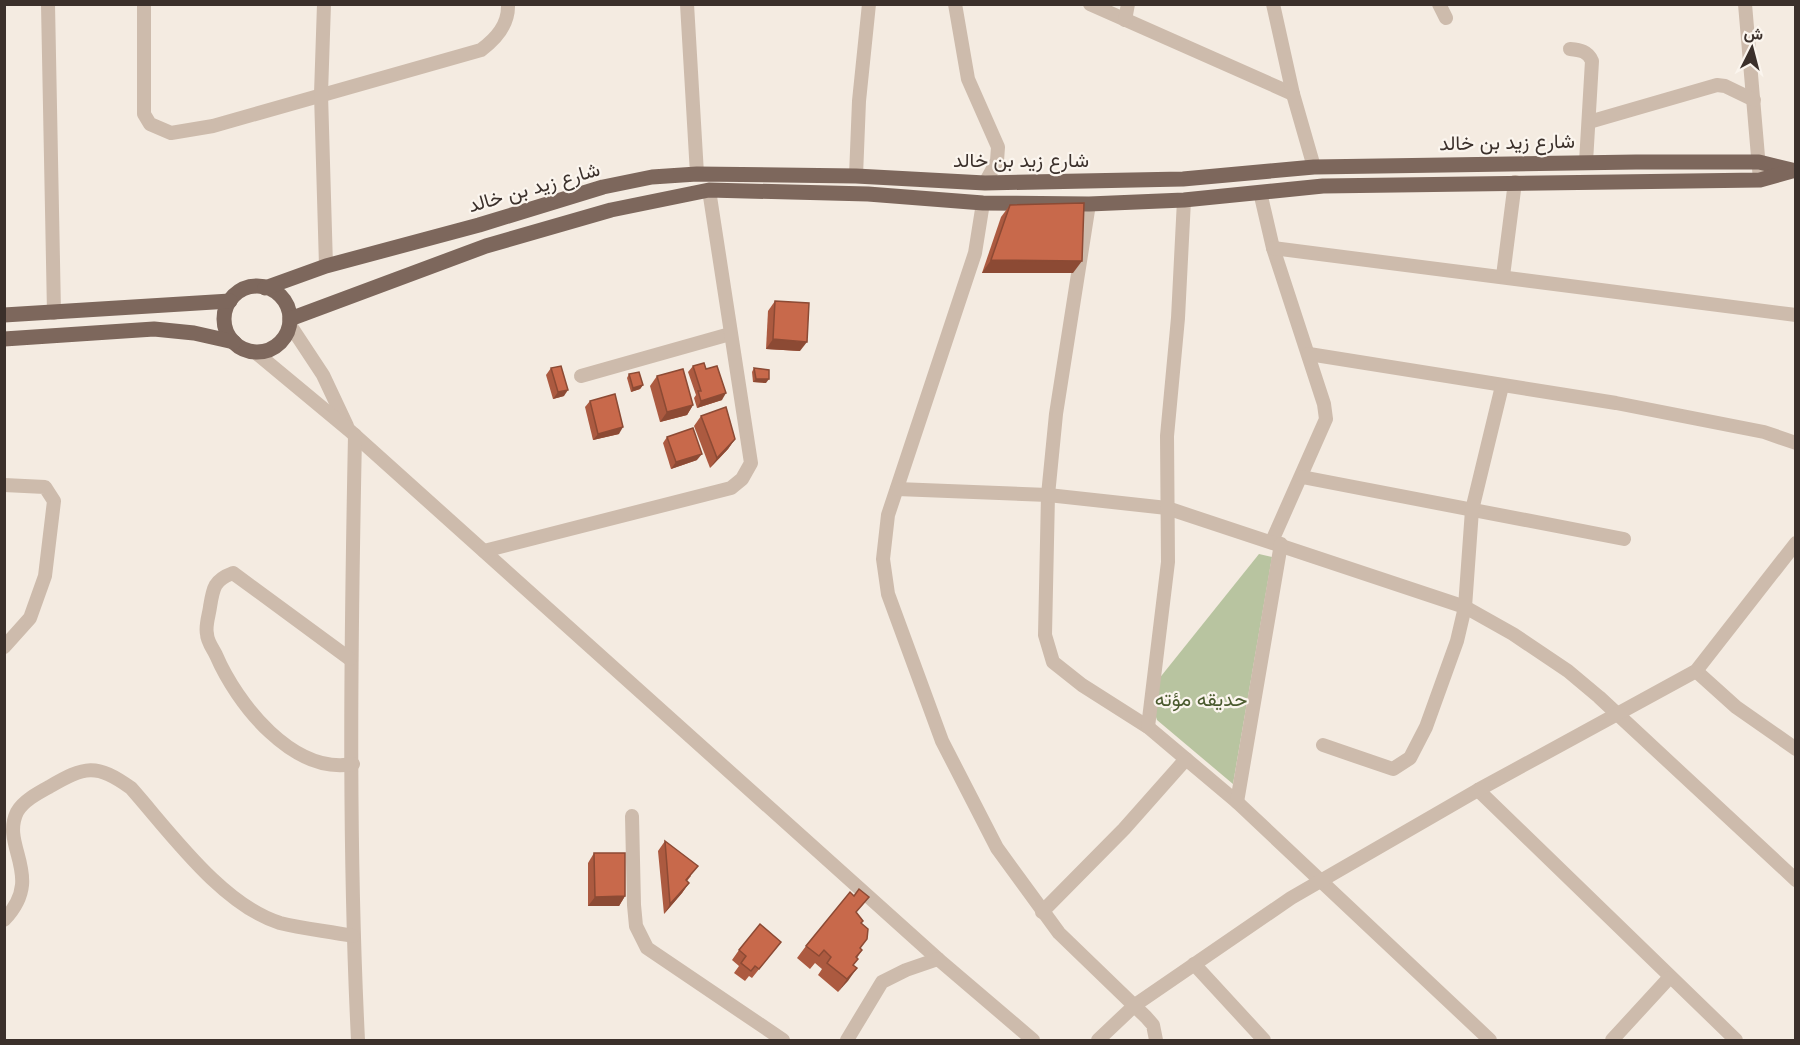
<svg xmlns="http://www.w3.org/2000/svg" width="1800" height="1045" viewBox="0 0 1800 1045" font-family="Arial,Vazirmatn,sans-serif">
  <rect width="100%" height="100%" fill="#f4ebe1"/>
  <polygon fill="#b8c4a0" points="1259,554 1272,557 1233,784 1157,720 1154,711 1158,680"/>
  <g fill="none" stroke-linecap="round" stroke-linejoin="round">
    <g stroke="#cdbbac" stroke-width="14">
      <polyline points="48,4 54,313"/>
      <path d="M144 4V114L150 124 171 133 213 126 481 50C496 39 509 25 508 4"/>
      <polyline points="324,4 321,94 326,266"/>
      <polyline points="687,4 697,174"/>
      <polyline points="955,4 968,79 998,147 997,161 985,183"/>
      <polyline points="1090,4 1293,94"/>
      <polyline points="1273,4 1293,94 1314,167"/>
      <polyline points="1439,4 1446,18"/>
      <polyline points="1745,4 1760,180"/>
      <polyline points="1125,20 1128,4"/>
      <path d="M1570 49C1580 50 1588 51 1592 61L1586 162"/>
      <polyline points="1589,122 1717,85 1725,86 1754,100"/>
      <polyline points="856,176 859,101 869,4"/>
      <polyline points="1260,192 1273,248 1324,404 1326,419 1272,541"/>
      <polyline points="983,203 975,253 888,515 883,559 888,594 942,741 997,848 1059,933 1146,1017 1153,1025 1156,1040"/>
      <polyline points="1089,204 1056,414 1048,495 1045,635 1053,662 1082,685 1148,727 1237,802 1490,1040"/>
      <polyline points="1273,248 1796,315"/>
      <polyline points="1503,276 1515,182"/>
      <polyline points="290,325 323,375 347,426"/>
      <polyline points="255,352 349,430 938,959"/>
      <polyline points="1309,354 1616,403 1764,432 1796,443"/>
      <polyline points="581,376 730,334"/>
      <path d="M355 435C351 637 348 839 358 1040"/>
      <polyline points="1302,477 1624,539"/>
      <polyline points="4,485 45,487 54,501 45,576 30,618 4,647"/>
      <polyline points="897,489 1048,495 1167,508 1465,607 1513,634 1568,671 1599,697 1796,880"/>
      <polyline points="484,551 731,488 742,479 751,463 709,190"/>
      <path d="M350 659 233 573C214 580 213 588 210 607 209 615 205 626 207 634 207 641 213 649 216 655 237 704 293 775 353 764"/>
      <polyline points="1696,671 1736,707 1796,749"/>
      <polyline points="1148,727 1168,562 1167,436 1178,318 1184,200"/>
      <polyline points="1323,745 1393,769 1410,758 1426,727 1457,641 1465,607 1472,510 1502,386"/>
      <polyline points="1478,790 1736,1040"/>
      <polyline points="1237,802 1281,544"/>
      <polyline points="632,816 634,905 636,926 647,948 783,1040"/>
      <polyline points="1042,912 1124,829 1186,759"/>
      <path d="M4 920C46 876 0 847 17 812 23 801 38 793 49 787 85 766 96 763 131 788 170 832 222 905 280 923 303 929 329 931 353 936"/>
      <polyline points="1194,964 1264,1040"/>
      <polyline points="847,1040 882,982 906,970 938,959 1033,1040"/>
      <polyline points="1098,1040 1135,1005 1291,898 1478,790 1696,671 1796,543"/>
      <polyline points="1612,1040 1669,978"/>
    </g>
    <g stroke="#7d675c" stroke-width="15">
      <circle cx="257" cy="319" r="33"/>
      <polyline points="265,288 326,266 479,225 603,187 652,177 697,174 856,176 985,183 1183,179 1314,167 1636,162 1759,162 1796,171"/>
      <polyline points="4,315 230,301"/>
      <polyline points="290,319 486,246 611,210 709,190 868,194 983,203 1089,204 1184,200 1323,186 1760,180 1792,171"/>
      <polyline points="4,339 154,329 194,333 234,342"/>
    </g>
  </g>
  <g fill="#ac5a40">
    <polygon points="1010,205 1073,273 982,273 1001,217"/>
    <polygon points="775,301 800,351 766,349 768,311"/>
    <polygon points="693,366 706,369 722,400 697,408 694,398 696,395 688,372"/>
    <polygon points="551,368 564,396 553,399 546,375"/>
    <polygon points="754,368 766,383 753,382 752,372"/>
    <polygon points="629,374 643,385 640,389 631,392 627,378"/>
    <polygon points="657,376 693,405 687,415 660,422 650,386"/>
    <polygon points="590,401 619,434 593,440 585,407"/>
    <polygon points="701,416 735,439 728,449 710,468 694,426"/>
    <polygon points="667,437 697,460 671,469 663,443"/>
    <polygon points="665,841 691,876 687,881 689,883 682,893 664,914 658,851"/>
    <polygon points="594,853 625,896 619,906 588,906 588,863"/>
    <polygon points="857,913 861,924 860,948 862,950 857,958 858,959 853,965 857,968 838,992 818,975 822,969 815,963 810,969 797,958 806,946"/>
    <polygon points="781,942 752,978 749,976 745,981 734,973 739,966 732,960 739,950"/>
  </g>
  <g fill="#8c4a34">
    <polygon points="991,260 1082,261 1073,273 982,273"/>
    <polygon points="773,339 807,342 800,351 766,349"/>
    <polygon points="756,379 769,379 766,383 753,382"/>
    <polygon points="643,385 640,389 631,392 633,388"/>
    <polygon points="568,390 564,396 553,399 558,392"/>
    <polygon points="726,393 722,400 697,408 701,401"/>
    <polygon points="693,405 687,415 660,422 667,412"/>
    <polygon points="623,427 619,434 593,440 598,434"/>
    <polygon points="735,439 728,449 710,468 717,458"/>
    <polygon points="702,454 697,460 671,469 676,462"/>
    <polygon points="689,883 682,893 664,914 670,904"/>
    <polygon points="625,896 619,906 588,906 595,897"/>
    <polygon points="857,968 848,981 838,992 847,979"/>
  </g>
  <g fill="#c8694b" stroke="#8c4a34" stroke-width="1.5">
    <polygon points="1084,203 1082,261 991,260 1010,205"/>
    <polygon points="775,301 809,303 807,342 773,339"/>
    <polygon points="704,363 706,369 717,366 726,393 701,401 698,391 701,391 693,366"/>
    <polygon points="561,366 568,390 558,392 551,368"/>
    <polygon points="754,368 769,370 769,379 756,379"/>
    <polygon points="683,369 693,405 667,412 657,376"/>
    <polygon points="639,372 643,385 633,388 629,374"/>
    <polygon points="615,394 623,427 598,434 590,401"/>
    <polygon points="726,407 735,439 717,458 701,416"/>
    <polygon points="693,428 702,454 676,462 667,437"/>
    <polygon points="665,841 698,866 686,880 689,883 670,904"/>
    <polygon points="594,853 625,853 625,896 595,897"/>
    <polygon points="859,889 869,897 856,912 863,921 861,923 868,929 867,939 860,948 862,950 856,957 858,959 853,965 857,968 847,979 827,963 831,957 824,950 819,956 806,946 850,892 854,896"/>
    <polygon points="760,924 781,942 759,969 755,966 751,971 741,963 746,956 739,950"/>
    <rect x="397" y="1040" width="13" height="1"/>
  </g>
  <g text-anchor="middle" stroke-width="4.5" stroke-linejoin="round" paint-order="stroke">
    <g font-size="20" fill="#3b302b" stroke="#fbf5ee">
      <text transform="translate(1507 142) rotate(-1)" y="7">شارع زيد بن خالد</text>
      <text x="1021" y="167">شارع زيد بن خالد</text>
      <text transform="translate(534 187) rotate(-16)" y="7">شارع زيد بن خالد</text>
    </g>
    <g font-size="20" fill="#4a5a2e" stroke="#fbf5ee">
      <text x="1201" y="706">حديقه مؤته</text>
    </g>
  </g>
  <rect width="1800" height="1045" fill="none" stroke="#3b302b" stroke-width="12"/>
  <g transform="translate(1752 48) rotate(6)" stroke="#fbf5ee" stroke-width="4.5" paint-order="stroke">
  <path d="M0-4.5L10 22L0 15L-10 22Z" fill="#3b302b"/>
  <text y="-9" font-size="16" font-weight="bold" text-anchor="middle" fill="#3b302b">ش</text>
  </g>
</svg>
